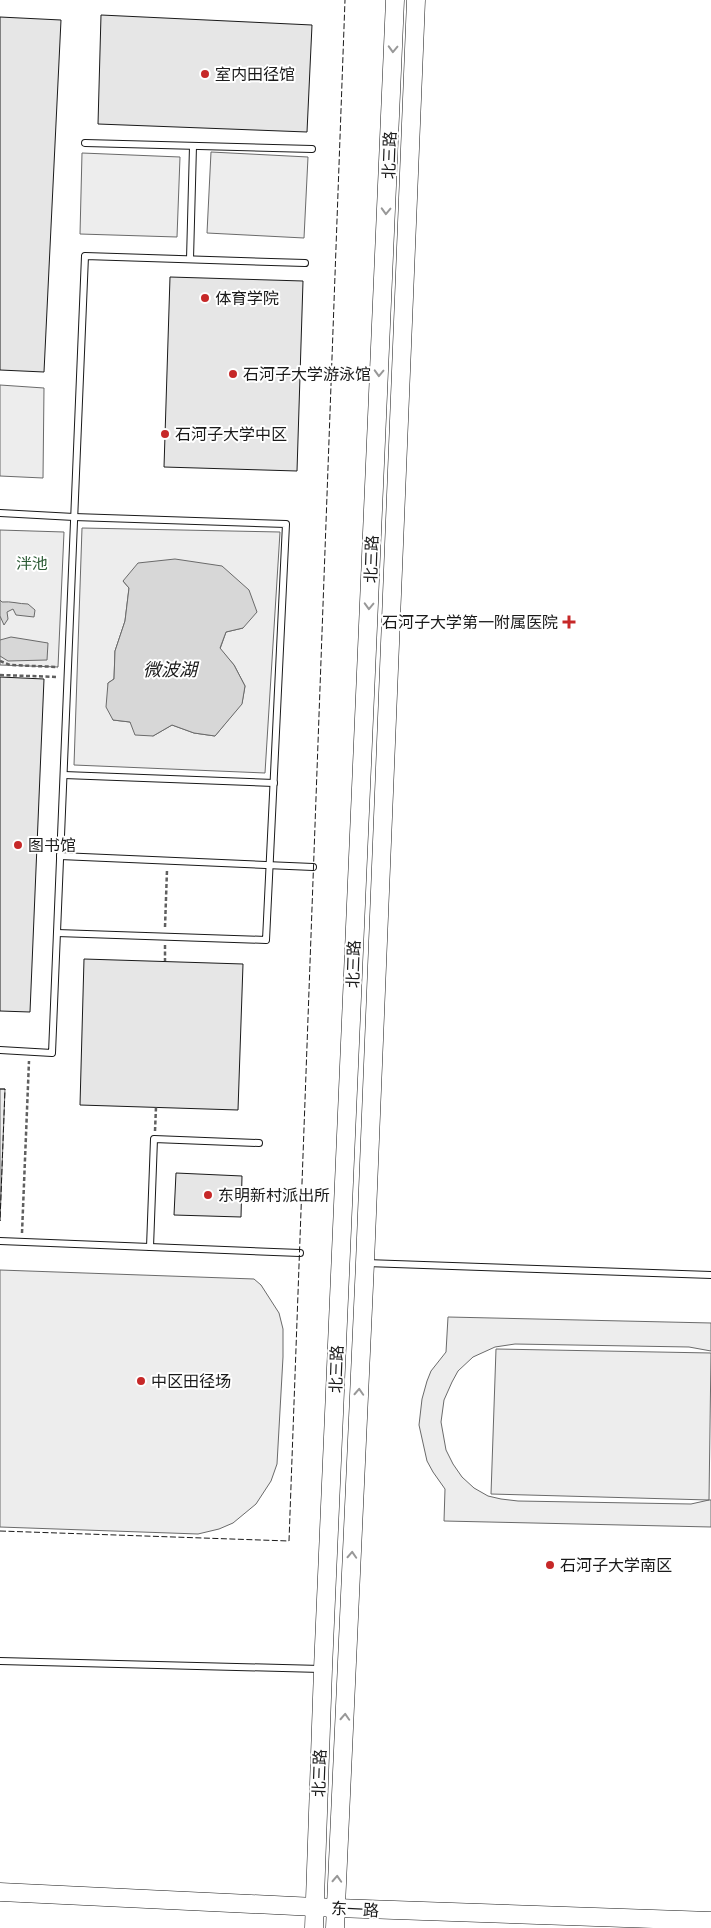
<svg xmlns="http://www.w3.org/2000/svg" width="711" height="1928" viewBox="0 0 711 1928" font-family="'Space Grotesk','Noto Sans SC',sans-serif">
  <rect width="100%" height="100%" fill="#fff"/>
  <g fill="#ededed" stroke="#6a6a6a" fill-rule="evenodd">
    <polygon points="211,152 308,157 304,238 207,233"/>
    <polygon points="82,153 180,157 177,237 80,234"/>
    <polygon points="0,385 44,388 43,478 0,476"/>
    <path d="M82 528 280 532 265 773 74 765ZM123 581 243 628 226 632 220 649 234 665 245 686 242 703 215 736 194 733 172 725 153 736 130 722 113 720 108 683 114 679 115 651 125 621 129 588Z"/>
    <polygon points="0,530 64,532 58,667 0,665"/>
    <polygon points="0,1089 5,1089 0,1221"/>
    <polygon points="0,1270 254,1279 261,1285 279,1313 283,1329 283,1357 277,1464 271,1481 256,1504 233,1523 219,1529 198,1534 0,1527"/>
    <polygon points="448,1317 711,1323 711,1351 689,1347 515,1344 495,1347 473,1357 458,1371 452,1382 444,1400 441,1422 446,1450 453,1464 462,1477 474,1488 488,1496 501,1499 518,1501 691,1504 709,1500 491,1494 496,1349 711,1353 709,1500 711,1500 711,1527 444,1521 445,1489 433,1472 427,1461 419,1425 422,1399 427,1381 431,1371 446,1352"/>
  </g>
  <g fill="#d7d7d7" stroke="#6a6a6a">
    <polygon points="175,559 222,566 249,590 257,612 243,628 226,632 220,648 234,665 245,686 242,704 215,736 194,733 172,725 153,736 135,735 130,722 113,720 106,707 108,683 114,679 115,651 125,621 129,588 123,581 138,563"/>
    <path d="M0 600 2 602C11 601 19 604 28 604L35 610 34 617 16 615 13 609 7 612 8 619 4 625 0 616Z"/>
    <polygon points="11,637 48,643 47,660 8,661 0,656 0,640"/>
  </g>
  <g fill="#e6e6e6" stroke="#1a1a1a">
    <polygon points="101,15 312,25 307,132 98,124"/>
    <polygon points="0,17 61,20 44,372 0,370"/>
    <polygon points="170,277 303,281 297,471 164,467"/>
    <polygon points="0,677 44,679 30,1012 0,1011"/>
    <polygon points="84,959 243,964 238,1110 80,1105"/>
    <polygon points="176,1173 242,1176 241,1217 174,1215"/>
  </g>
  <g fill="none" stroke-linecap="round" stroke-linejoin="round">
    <g stroke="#1a1a1a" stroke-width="8">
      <g id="service">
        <polyline points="85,143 312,149"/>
        <polyline points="190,259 193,146"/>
        <polyline points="0,513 74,517 286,524 266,940 57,933"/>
        <polyline points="64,775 274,783"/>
        <polyline points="60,856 313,867"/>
        <polyline points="0,1050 52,1053 85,256 305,263"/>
        <polyline points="0,1241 300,1253"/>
        <polyline points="150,1247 154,1139 259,1143"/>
        <polyline points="366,1263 711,1275"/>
        <polyline points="0,1661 321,1669"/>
      </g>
    </g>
    <g stroke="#1a1a1a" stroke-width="19">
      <g id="secondary">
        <polyline points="0,1892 336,1908 711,1921"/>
        <polyline points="314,1928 323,1669 395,0"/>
        <polyline points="335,1928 365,1263 416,0"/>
      </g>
    </g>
    <g stroke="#5f5f5f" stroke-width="2.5" stroke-dasharray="4 2.5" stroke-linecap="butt">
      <polyline points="0,661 10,665 58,667"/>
      <polyline points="0,675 58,677"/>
      <polyline points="165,927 167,870"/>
      <polyline points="165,945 165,961"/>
      <polyline points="155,1131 156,1107"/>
      <polyline points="22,1233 29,1061"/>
    </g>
    <use href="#service" stroke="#fff" stroke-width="6"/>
    <use href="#secondary" stroke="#fff" stroke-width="18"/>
    <g stroke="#1a1a1a" stroke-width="1" stroke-dasharray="6 2.5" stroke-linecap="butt">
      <polyline points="0,1089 5,1089 0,1221"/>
      <polyline points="0,1531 289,1541 345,0"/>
    </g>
  </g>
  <defs><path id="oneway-chevron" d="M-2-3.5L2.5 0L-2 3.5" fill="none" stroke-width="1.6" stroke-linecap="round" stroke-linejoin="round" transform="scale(1.25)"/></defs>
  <g stroke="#989898">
    <use href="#oneway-chevron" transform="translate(393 49) rotate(92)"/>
    <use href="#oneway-chevron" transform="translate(386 211) rotate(92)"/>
    <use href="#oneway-chevron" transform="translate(379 373) rotate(92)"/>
    <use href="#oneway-chevron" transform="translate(369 606) rotate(92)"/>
    <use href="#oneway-chevron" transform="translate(359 1392) rotate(-87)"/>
    <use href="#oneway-chevron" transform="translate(352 1555) rotate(-87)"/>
    <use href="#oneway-chevron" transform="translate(345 1717) rotate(-87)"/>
    <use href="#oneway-chevron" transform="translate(337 1879) rotate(-87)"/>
  </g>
  <g fill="#c62828" stroke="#fff" stroke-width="2">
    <circle cx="205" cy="74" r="5"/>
    <circle cx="205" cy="298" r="5"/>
    <circle cx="233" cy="374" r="5"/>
    <circle cx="165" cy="434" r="5"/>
    <path d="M566.5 614.5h5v5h5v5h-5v5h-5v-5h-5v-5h5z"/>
    <circle cx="18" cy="845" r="5"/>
    <circle cx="208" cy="1195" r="5"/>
    <circle cx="141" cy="1381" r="5"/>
    <circle cx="550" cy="1565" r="5"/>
  </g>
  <g text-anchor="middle" stroke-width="4" stroke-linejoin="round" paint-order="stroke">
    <g font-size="16" fill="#1a1a1a" stroke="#fff" text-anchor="start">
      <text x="215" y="80">室内田径馆</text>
      <text x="215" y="304">体育学院</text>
      <text x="243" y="380">石河子大学游泳馆</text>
      <text x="175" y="440">石河子大学中区</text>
      <text x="558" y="628" text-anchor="end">石河子大学第一附属医院</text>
      <text x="28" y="851">图书馆</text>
      <text x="218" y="1201">东明新村派出所</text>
      <text x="151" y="1387">中区田径场</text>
      <text x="560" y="1571">石河子大学南区</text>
    </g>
    <g font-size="16" fill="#1a1a1a" stroke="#fff">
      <text transform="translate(389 155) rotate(-88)" y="6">北三路</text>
      <text transform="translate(371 559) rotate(-88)" y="6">北三路</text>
      <text transform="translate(353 964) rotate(-88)" y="6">北三路</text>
      <text transform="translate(336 1369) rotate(-88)" y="6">北三路</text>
      <text transform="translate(319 1773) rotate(-88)" y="6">北三路</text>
      <text transform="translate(355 1909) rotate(3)" y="6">东一路</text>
    </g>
    <g font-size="16" fill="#2b5a34" stroke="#fff">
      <text x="32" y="569">泮池</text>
    </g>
    <g font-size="18" font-style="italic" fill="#1a1a1a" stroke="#fff">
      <text x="170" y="676">微波湖</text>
    </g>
  </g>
</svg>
